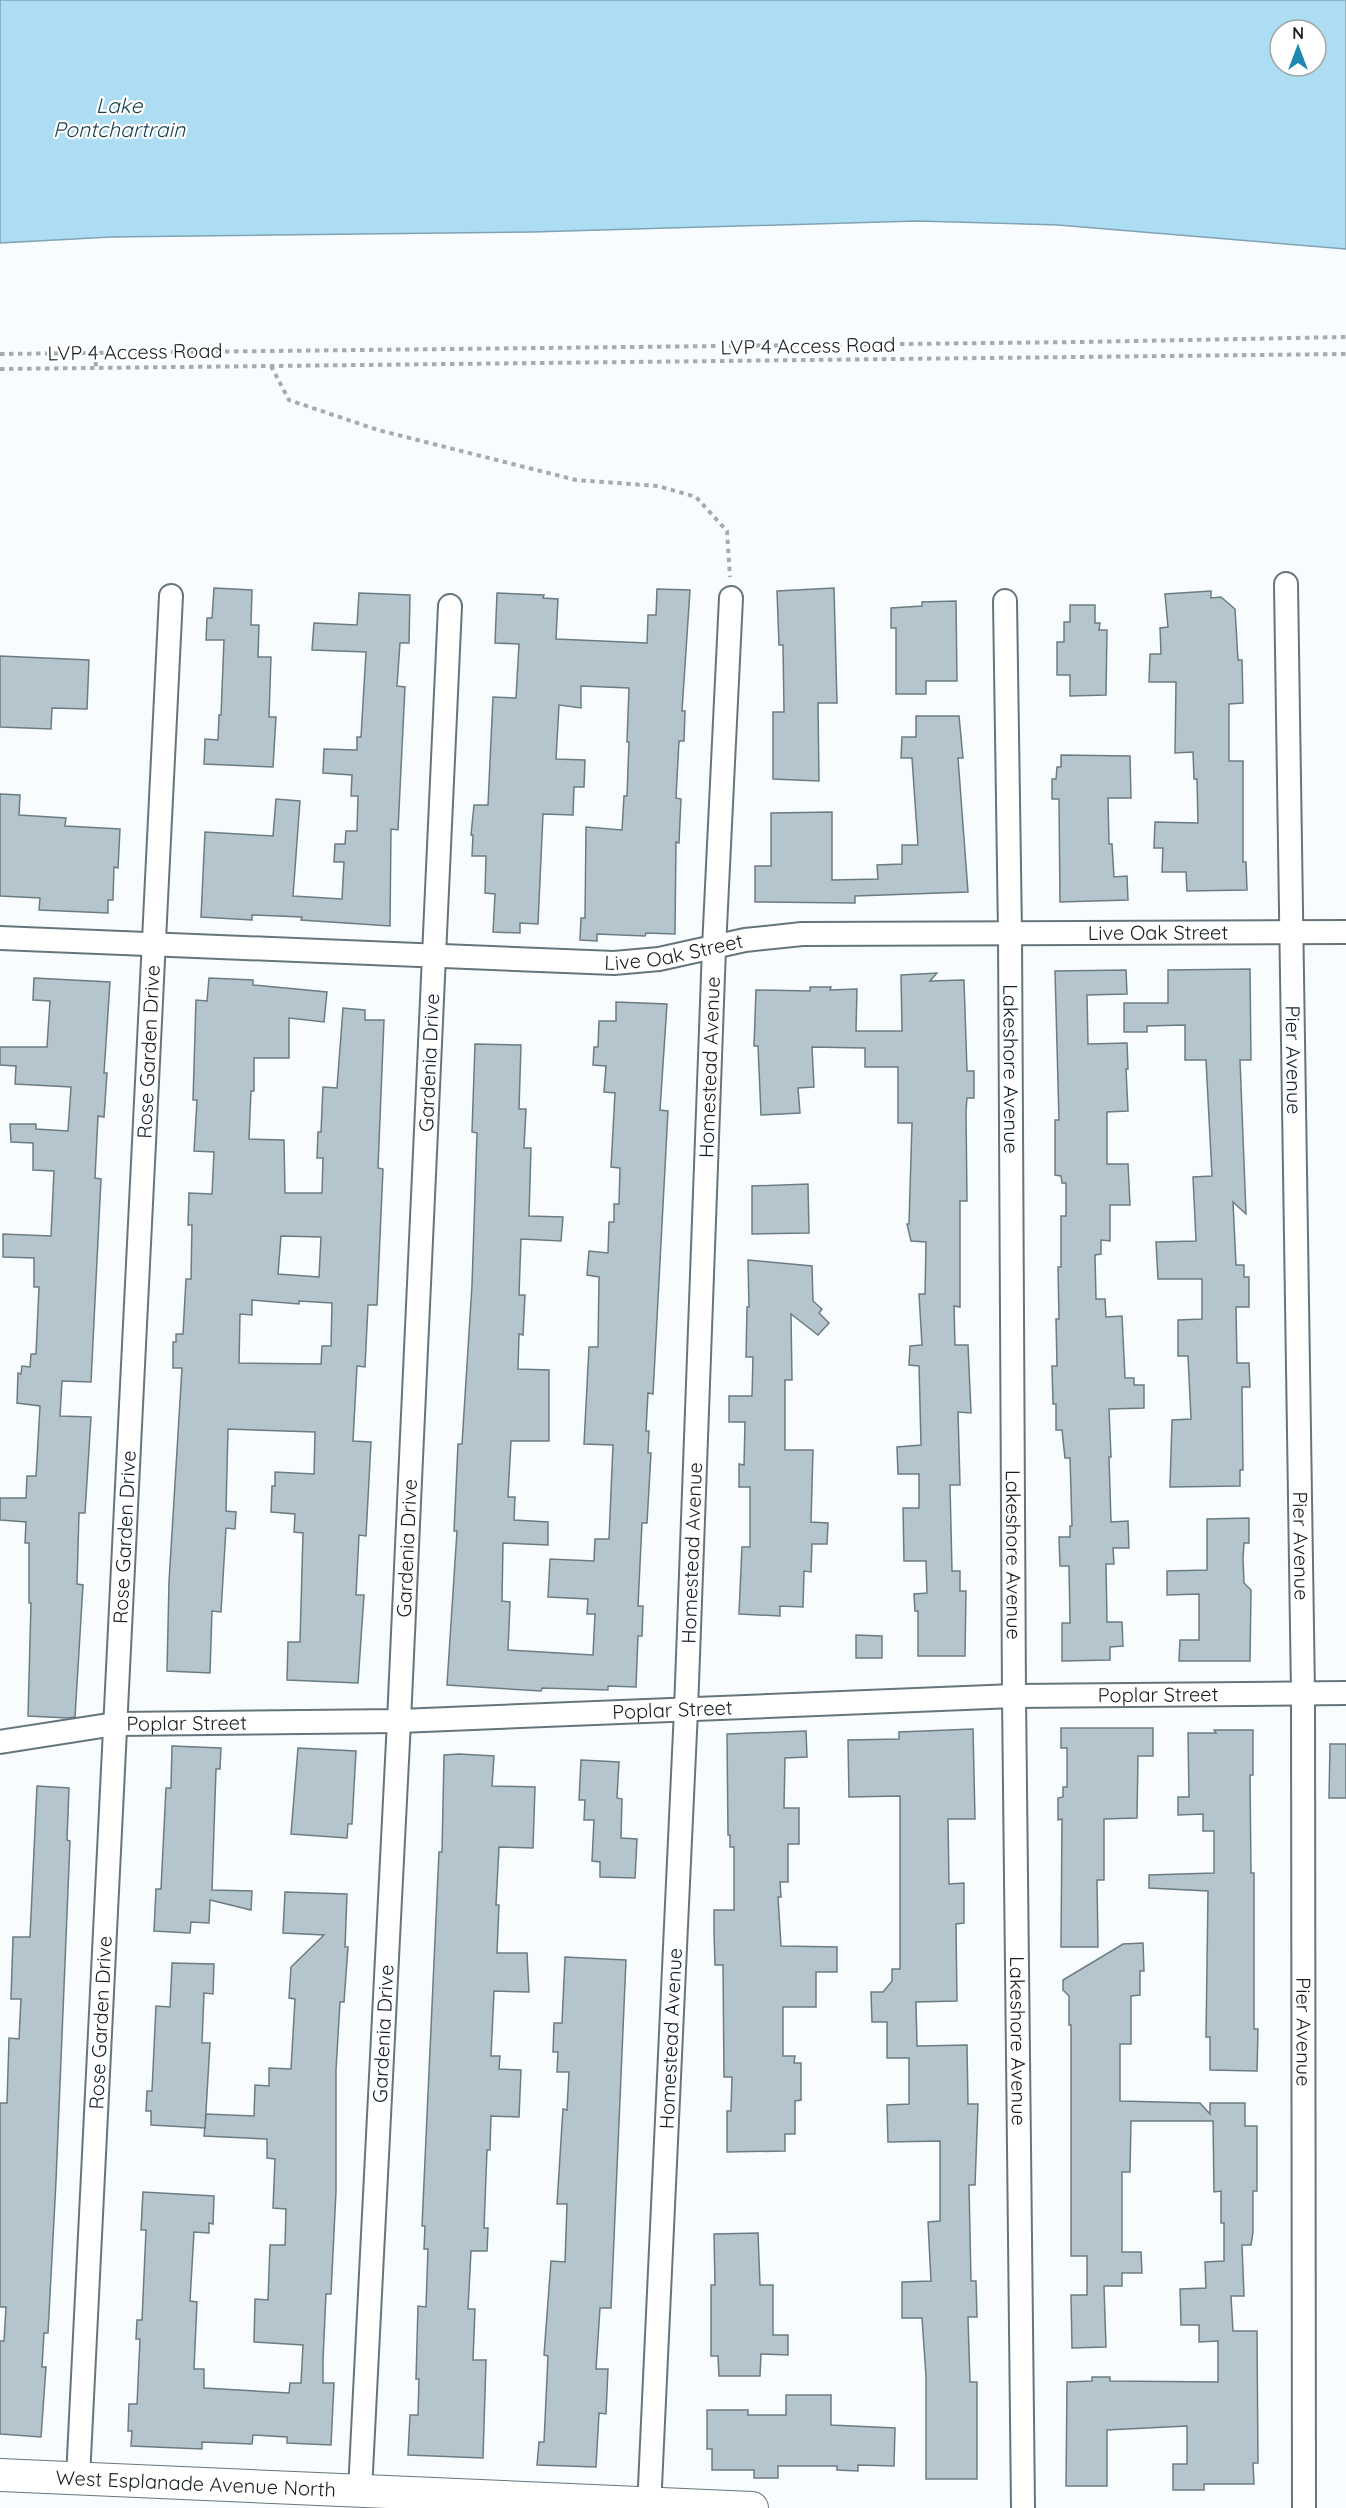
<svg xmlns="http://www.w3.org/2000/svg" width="1346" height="2508" viewBox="0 0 1346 2508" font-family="Quicksand,sans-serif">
  <rect width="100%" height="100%" fill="#f9fcfe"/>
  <path fill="#adddf3" stroke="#80a3b4" stroke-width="1.5" fill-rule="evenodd" d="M0 0H1346V249L1058 225 917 221 532 232 111 237 0 243ZM1280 30H1316V66H1280Z"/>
  <g fill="#b4c5cd" stroke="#6c7c83" stroke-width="1.5" fill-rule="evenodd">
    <polygon points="214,588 252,590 251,625 259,625 258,657 271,657 269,717 276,717 273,767 204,764 205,739 218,740 219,715 221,715 224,640 206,640 207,618 212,618"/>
    <polygon points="834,588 837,703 818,703 819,781 773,779 773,712 784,712 783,645 779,645 777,591"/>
    <polygon points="657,589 690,590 682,711 685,711 684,741 679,741 676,798 681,799 679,843 676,842 675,934 646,933 645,936 597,934 597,941 580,940 581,918 585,918 586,827 622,830 624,796 627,796 629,742 627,742 629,688 581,686 581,708 559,705 556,759 585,760 584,787 574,787 573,815 543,814 538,924 520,923 520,933 493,932 495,894 485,893 486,856 472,856 473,835 471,835 474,805 488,805 493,697 516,698 519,644 495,643 497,593 544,595 543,598 558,599 556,639 647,643 648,615 656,615"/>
    <polygon points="1211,591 1211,598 1221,597 1235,609 1238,660 1242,660 1243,703 1229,704 1229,761 1243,761 1243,862 1246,862 1247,890 1187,891 1186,872 1162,872 1163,848 1154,848 1155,822 1198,823 1197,779 1194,779 1193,752 1175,753 1176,682 1149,682 1150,654 1161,654 1160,628 1168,627 1165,594"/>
    <polygon points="359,593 410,595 409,643 400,643 397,686 405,687 398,830 391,829 390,926 301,920 302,917 252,915 252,920 201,917 205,832 273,836 276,799 300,801 293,896 342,899 344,862 334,862 335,844 345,844 346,831 357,831 358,796 351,796 352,775 323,773 324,749 357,750 357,737 361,737 366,652 312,650 314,623 357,625"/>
    <polygon points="956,601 957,681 926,681 926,694 896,694 896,628 891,628 891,608 922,606 922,602"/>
    <polygon points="1070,605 1095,605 1095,623 1100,623 1099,630 1107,630 1106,695 1070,696 1070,675 1057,675 1057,642 1064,642 1064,622 1070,622"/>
    <polygon points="0,656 89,660 87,709 52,708 51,729 0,727"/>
    <polygon points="916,716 959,716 963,758 958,758 968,892 855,896 855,903 755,902 755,866 771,866 771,813 832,812 832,880 878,879 877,865 902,864 902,845 918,845 912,758 901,758 902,737 916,737"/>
    <polygon points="1061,755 1130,756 1131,798 1108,798 1109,844 1112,844 1114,877 1127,876 1128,900 1060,902 1059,799 1052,799 1052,779 1056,779 1057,767 1061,767"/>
    <polygon points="0,794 20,795 19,815 66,818 65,826 120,829 118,868 114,867 113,900 108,900 108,913 39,910 40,898 0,896"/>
    <polygon points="1250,969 1251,1060 1240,1060 1246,1214 1233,1202 1236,1265 1244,1265 1244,1277 1249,1277 1249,1307 1236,1307 1237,1363 1249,1363 1250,1387 1242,1387 1243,1470 1240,1470 1240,1486 1170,1487 1172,1420 1191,1419 1188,1356 1178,1356 1178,1320 1202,1319 1202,1279 1158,1279 1156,1242 1196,1241 1193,1177 1212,1176 1206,1060 1185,1060 1185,1025 1147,1026 1147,1032 1124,1032 1124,1003 1168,1003 1168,970"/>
    <polygon points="1126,970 1127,994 1087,995 1088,1044 1127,1043 1128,1069 1126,1069 1128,1111 1107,1112 1107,1164 1128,1164 1130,1205 1110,1205 1110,1241 1101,1240 1101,1254 1095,1255 1096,1299 1105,1299 1106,1317 1122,1316 1125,1378 1134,1378 1134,1385 1144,1385 1144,1408 1109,1409 1111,1457 1109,1457 1111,1522 1128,1521 1129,1548 1113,1548 1114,1564 1106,1564 1107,1622 1122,1622 1123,1646 1110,1647 1110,1660 1062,1661 1062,1623 1070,1623 1069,1566 1060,1566 1059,1537 1070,1537 1070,1526 1072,1526 1070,1458 1065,1458 1062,1430 1056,1430 1056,1404 1053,1404 1052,1366 1057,1366 1056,1319 1059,1319 1058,1267 1061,1267 1061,1216 1066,1216 1066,1183 1062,1183 1061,1176 1055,1175 1055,1120 1059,1120 1055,971"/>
    <polygon points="937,973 930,981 964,980 967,1071 974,1071 974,1098 967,1098 966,1111 967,1201 960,1201 960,1307 954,1306 955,1345 968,1345 971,1413 958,1412 960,1485 950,1485 952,1571 960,1571 960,1591 966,1591 965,1656 918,1656 918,1611 915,1611 914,1594 927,1593 926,1561 904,1561 903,1508 919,1508 919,1474 898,1474 897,1447 921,1445 919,1366 909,1365 910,1346 922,1345 919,1294 925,1294 926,1242 911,1241 907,1224 909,1224 912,1123 898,1123 898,1067 865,1067 865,1048 812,1047 814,1087 798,1088 800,1113 761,1115 758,1046 754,1046 756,990 810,991 810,987 831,987 830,990 857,989 856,1031 902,1031 901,975"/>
    <polygon points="34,978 110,982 104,1073 107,1073 104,1117 98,1116 95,1178 101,1179 91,1382 62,1381 60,1416 91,1417 85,1513 79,1513 77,1584 83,1585 75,1717 68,1718 28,1716 31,1603 29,1603 29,1543 25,1543 26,1522 0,1520 0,1498 26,1498 27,1476 36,1476 40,1406 17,1403 18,1373 21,1374 22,1366 30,1367 31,1354 36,1354 39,1287 34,1287 34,1258 3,1257 3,1234 51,1236 54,1171 33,1170 33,1143 11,1142 10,1124 36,1124 36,1129 68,1131 71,1087 15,1084 16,1066 0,1065 0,1047 47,1047 50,1001 33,1000"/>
    <path d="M209 978 253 980V985L327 992 324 1022 289 1018V1058H254V1091H251L249 1139 284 1140 285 1193H322L323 1158H317L318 1132H321L323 1087 337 1088 343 1008 365 1010V1020H384L378 1168 383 1169 377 1305H368L365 1367 357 1366 353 1441 371 1442 366 1536 359 1535 356 1595H364L358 1683 287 1680 288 1642H300L303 1533 294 1532 295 1514 271 1512 272 1486H275V1472L314 1474 315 1432 228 1429 226 1511 236 1512 235 1529 226 1528 221 1612 212 1611 210 1673 167 1671 169 1582 182 1368H173V1342H176V1334H183L186 1279H191L192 1225H188L189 1193 212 1194 214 1152 194 1151 197 1100H193L196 1000 207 1001ZM281 1236 321 1237 319 1277 278 1274ZM252 1300 299 1304V1301L332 1303 331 1346H322L321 1364 239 1363 240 1314 252 1315Z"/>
    <polygon points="616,1002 667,1004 660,1110 668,1111 653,1394 648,1393 646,1431 649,1431 648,1453 651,1453 647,1523 642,1523 638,1606 643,1606 642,1636 638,1636 636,1687 608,1686 608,1690 542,1688 541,1691 447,1685 457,1531 454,1531 458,1444 462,1444 472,1285 477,1133 472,1132 475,1044 521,1045 519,1109 526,1109 524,1148 531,1148 529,1216 563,1217 561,1241 521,1239 519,1295 525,1295 523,1335 519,1334 518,1369 549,1370 549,1441 511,1441 508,1497 515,1497 514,1520 548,1522 548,1545 503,1543 502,1601 510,1602 508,1650 593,1655 595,1614 587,1614 588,1599 548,1597 550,1559 594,1561 595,1539 609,1539 613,1445 584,1444 589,1347 598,1347 599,1277 587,1275 589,1251 608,1253 609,1222 614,1222 614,1204 619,1204 620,1168 611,1167 615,1093 604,1092 606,1066 593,1065 594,1047 598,1047 599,1021 616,1021"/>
    <polygon points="808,1184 809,1233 752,1234 752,1186"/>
    <polygon points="748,1260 812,1266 813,1301 822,1309 819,1313 829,1323 818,1335 791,1314 792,1380 785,1380 785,1450 813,1450 811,1522 828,1523 827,1544 812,1544 811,1572 804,1571 803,1607 780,1606 780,1616 739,1614 742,1547 750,1547 750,1487 739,1487 739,1464 744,1465 745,1422 729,1422 729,1396 752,1396 753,1357 746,1357 747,1307 749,1307"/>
    <polygon points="1249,1518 1249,1543 1244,1543 1243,1558 1244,1583 1251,1590 1250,1661 1179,1661 1180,1640 1199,1640 1199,1594 1167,1595 1167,1571 1207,1570 1207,1519"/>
    <polygon points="856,1635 882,1636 882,1658 856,1658"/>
    <polygon points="1061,1728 1153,1728 1153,1756 1138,1756 1137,1818 1104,1819 1104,1880 1097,1880 1098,1947 1061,1947 1062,1819 1058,1820 1058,1798 1063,1797 1063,1787 1067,1787 1067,1748 1061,1748"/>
    <polygon points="973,1729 975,1819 948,1819 949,1884 964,1883 964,1923 956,1924 957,2001 916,2002 917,2046 967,2045 968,2104 978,2104 975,2185 969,2185 971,2281 976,2281 977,2317 968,2317 970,2382 977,2382 977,2479 926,2479 926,2376 922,2318 902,2318 902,2282 931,2281 928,2222 940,2221 940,2141 888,2142 887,2105 909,2104 909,2058 887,2058 887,2022 872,2022 871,1992 883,1992 892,1981 892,1969 900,1969 900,1796 849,1797 848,1740 899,1739 899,1732"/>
    <polygon points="1214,1730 1253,1730 1253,1775 1250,1775 1251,1873 1254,1873 1254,2029 1258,2029 1257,2071 1210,2070 1210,2037 1206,2037 1208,1891 1149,1888 1149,1875 1214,1873 1214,1831 1203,1831 1203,1814 1178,1815 1178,1797 1189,1797 1188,1733 1216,1733"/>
    <polygon points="806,1731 807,1757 785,1758 784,1808 799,1808 799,1844 788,1844 788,1882 780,1882 781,1897 778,1897 781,1946 837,1947 837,1972 816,1972 816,2007 783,2007 783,2056 795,2056 794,2063 801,2063 801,2100 795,2101 795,2134 785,2134 785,2151 727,2152 727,2111 731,2111 732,2077 724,2077 723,1965 715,1965 714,1931 714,1910 734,1910 734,1847 730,1847 730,1835 728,1835 727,1734"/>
    <polygon points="1330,1744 1346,1744 1346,1798 1329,1798"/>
    <polygon points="172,1746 221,1748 220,1769 216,1769 212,1890 252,1891 251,1910 210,1900 209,1923 191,1922 190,1933 154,1931 156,1889 161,1889 166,1788 171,1788"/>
    <polygon points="298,1748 356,1751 352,1824 348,1824 347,1838 291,1834"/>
    <polygon points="459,1754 494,1756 492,1786 535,1787 533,1848 499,1847 496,1905 499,1905 497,1953 527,1953 529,1992 494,1991 491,2056 500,2056 499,2069 521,2070 519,2117 491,2116 490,2150 487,2150 484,2228 488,2228 487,2251 471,2251 468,2309 475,2309 473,2360 486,2360 483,2458 408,2455 410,2415 418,2415 419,2379 416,2379 418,2306 426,2307 428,2249 424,2249 425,2226 422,2226 439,1852 442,1852 444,1755"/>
    <polygon points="581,1760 619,1762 617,1798 622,1799 621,1838 637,1839 635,1878 600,1877 600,1862 592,1861 594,1820 584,1820 585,1800 579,1800"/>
    <polygon points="37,1786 69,1788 67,1840 70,1841 56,2181 48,2333 44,2333 42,2367 46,2367 41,2437 0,2434 0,2341 4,2341 6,2307 0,2307 0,2103 7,2103 9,2038 19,2039 21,1999 11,1999 13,1937 30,1937"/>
    <polygon points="285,1892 347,1894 345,1947 348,1947 344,2002 340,2002 336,2070 336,2191 331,2294 326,2294 323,2360 323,2383 334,2383 331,2445 287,2443 287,2437 253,2435 252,2444 202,2442 202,2449 131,2446 132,2431 128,2431 129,2404 137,2404 140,2339 136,2339 137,2320 142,2320 146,2230 141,2230 143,2192 214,2196 213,2224 209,2223 209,2233 194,2232 190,2301 197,2302 194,2369 204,2369 204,2388 289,2393 290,2383 301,2383 303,2345 254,2342 255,2299 268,2300 270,2245 285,2245 286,2209 273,2208 275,2159 267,2158 267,2139 204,2136 206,2114 254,2116 255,2085 269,2086 269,2068 291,2069 295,1999 289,1998 291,1967 324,1935 283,1933"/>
    <polygon points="1143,1943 1144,1971 1140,1971 1140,1995 1131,1996 1131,2044 1120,2044 1120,2101 1200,2103 1210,2114 1210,2103 1245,2103 1245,2126 1257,2126 1257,2191 1253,2191 1253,2232 1251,2245 1242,2245 1244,2296 1231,2296 1233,2331 1257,2331 1258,2463 1253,2463 1254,2484 1204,2484 1204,2490 1173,2490 1173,2464 1187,2464 1187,2426 1107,2430 1107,2486 1066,2486 1067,2382 1092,2381 1092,2377 1110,2377 1110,2381 1218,2382 1218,2341 1199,2342 1199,2325 1181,2325 1180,2289 1206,2288 1205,2262 1224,2261 1224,2223 1221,2223 1221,2191 1214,2192 1213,2121 1131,2121 1130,2172 1122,2172 1122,2252 1141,2252 1142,2273 1122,2273 1122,2286 1104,2286 1106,2347 1072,2348 1071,2295 1087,2295 1087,2256 1071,2256 1071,2025 1069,2025 1069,1996 1063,1990 1063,1980 1123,1944"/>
    <polygon points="565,1957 626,1960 611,2308 600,2308 596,2369 608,2369 606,2414 599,2413 596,2467 537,2465 539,2442 544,2442 548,2356 544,2355 551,2261 565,2262 567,2204 557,2204 563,2109 567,2110 569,2072 557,2072 558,2052 553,2052 554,2023 562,2023"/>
    <polygon points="172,1963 214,1964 213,1994 204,1993 202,2043 210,2043 205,2128 151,2125 151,2111 146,2111 147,2091 152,2091 156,2006 170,2007"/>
    <polygon points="758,2233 760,2285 773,2285 773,2335 788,2335 788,2355 761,2354 760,2376 719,2376 718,2356 711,2356 711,2285 715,2285 714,2234"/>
    <polygon points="786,2395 831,2395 831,2425 895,2428 894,2466 858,2465 858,2471 837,2470 837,2466 778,2466 778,2478 754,2478 754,2470 712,2470 712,2449 707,2449 707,2410 748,2410 748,2415 786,2415"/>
  </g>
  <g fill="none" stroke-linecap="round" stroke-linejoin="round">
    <g stroke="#66757c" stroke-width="26">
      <g id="minor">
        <path id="s1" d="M1286 584 1303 1693 1304 2508"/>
        <path id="s2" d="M1005 601 1010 933 1014 1696 1023 2508"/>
        <path id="s3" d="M0 938 614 963 659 959 745 940 802 934 1346 932"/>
        <path id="s4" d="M0 1742 115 1724 399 1721 1014 1696 1346 1693"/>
        <path id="s5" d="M78 2478 171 596"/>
        <path id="s6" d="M360 2491 399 1721 450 606"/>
        <path id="s7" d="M649 2508 686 1710 714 948 731 598"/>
      </g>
    </g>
    <g stroke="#66757c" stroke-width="34">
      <g id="secondary">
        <path id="s8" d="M0 2475 752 2508"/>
      </g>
    </g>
    <g stroke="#a7abae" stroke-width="4" stroke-dasharray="4.5 4.5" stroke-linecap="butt">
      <polyline points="95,353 96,367"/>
      <polyline points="0,354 1082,342 1346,337"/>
      <polyline points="271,366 289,400 378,430 576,480 658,486 696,497 727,531 730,577"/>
      <polyline points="0,369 1346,354"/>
    </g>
    <use href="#minor" stroke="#fff" stroke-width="22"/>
    <use href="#secondary" stroke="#fff" stroke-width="32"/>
  </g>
  <g text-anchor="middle" stroke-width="4.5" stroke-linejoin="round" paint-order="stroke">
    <g font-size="20" fill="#171d20" stroke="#fff">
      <text transform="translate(808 346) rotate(-1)" y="7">LVP 4 Access Road</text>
      <text transform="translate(135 352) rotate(-1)" y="7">LVP 4 Access Road</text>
      <text dy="7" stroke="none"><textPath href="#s3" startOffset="1161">Live Oak Street</textPath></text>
      <text dy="7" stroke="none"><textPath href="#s3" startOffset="675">Live Oak Street</textPath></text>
      <text dy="7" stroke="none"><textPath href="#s5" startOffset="1428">Rose Garden Drive</textPath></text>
      <text dy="7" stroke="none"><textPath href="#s1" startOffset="476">Pier Avenue</textPath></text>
      <text dy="7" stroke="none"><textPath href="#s6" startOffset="1430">Gardenia Drive</textPath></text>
      <text dy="7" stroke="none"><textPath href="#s7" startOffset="1442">Homestead Avenue</textPath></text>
      <text dy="7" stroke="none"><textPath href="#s2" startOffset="468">Lakeshore Avenue</textPath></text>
      <text dy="7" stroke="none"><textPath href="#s5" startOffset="942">Rose Garden Drive</textPath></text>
      <text dy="7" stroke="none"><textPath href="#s1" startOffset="962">Pier Avenue</textPath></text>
      <text dy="7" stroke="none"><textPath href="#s6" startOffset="944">Gardenia Drive</textPath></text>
      <text dy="7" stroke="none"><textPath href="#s7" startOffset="956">Homestead Avenue</textPath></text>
      <text dy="7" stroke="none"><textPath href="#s2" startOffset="954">Lakeshore Avenue</textPath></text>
      <text dy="7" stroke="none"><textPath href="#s4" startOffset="1160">Poplar Street</textPath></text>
      <text dy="7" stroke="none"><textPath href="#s4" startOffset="674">Poplar Street</textPath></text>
      <text dy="7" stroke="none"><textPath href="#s4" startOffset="188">Poplar Street</textPath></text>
      <text dy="7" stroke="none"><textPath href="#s5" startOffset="456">Rose Garden Drive</textPath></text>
      <text dy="7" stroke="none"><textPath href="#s1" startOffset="1448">Pier Avenue</textPath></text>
      <text dy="7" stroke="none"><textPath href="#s6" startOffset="458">Gardenia Drive</textPath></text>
      <text dy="7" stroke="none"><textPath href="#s7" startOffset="470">Homestead Avenue</textPath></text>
      <text dy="7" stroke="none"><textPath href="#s2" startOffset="1440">Lakeshore Avenue</textPath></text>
      <text dy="7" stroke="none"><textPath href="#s8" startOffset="196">West Esplanade Avenue North</textPath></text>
    </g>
    <g font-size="21" font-style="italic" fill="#173f50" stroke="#fff">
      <text x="119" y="113">Lake<tspan x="119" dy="24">Pontchartrain</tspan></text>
    </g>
  </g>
  <g transform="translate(1298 48)"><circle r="28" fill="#ffffff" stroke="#a2a5a6" stroke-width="1.5"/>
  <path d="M0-4.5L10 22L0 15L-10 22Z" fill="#1e89b0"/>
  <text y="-9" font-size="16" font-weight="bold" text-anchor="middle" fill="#171d20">N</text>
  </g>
</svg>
